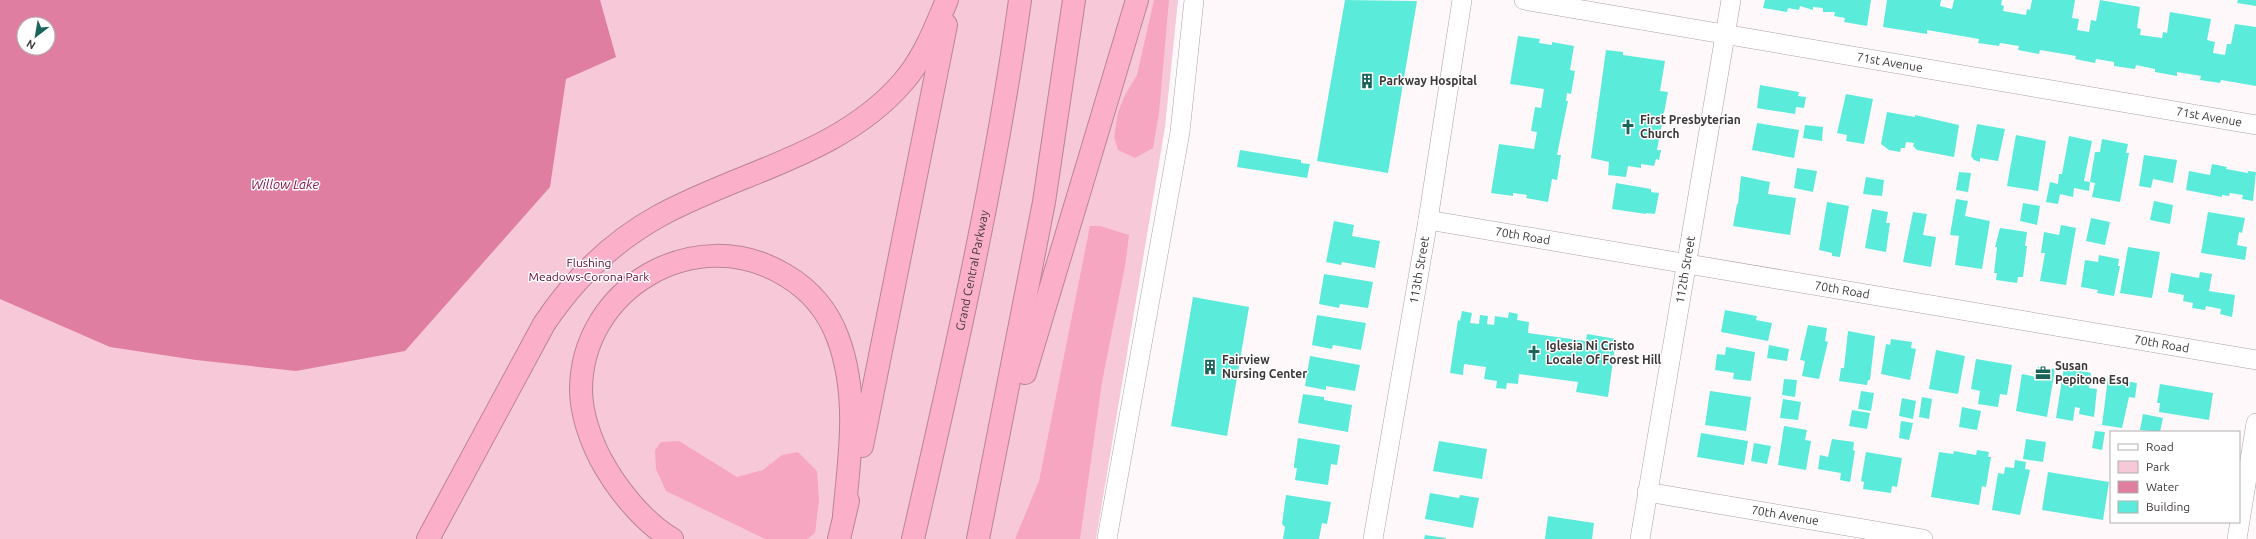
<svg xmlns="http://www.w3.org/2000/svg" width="2256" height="539" viewBox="0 0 2256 539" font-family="Ubuntu,sans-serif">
  <rect width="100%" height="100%" fill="#fef8fa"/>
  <path fill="#f7c8d7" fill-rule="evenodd" d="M0 0H1178L1165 127 1096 539H0ZM24 24H48V48H24Z"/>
  <g fill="#f7a6c1">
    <polygon points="1154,0 1169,0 1159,113 1153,148 1135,158 1118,150 1114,137 1118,112 1125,95 1137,75"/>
    <polygon points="1090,226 1100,226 1129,235 1125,266 1102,382 1080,539 1015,539 1039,481"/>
    <polygon points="679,441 737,477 763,470 782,455 798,452 817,471 819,501 815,533 807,539 765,539 666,491 656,469 655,450 661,442"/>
  </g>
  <path fill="#df7ea1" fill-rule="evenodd" d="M0 0H600L616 57 566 79 550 187 405 351 296 371 196 360 110 347 0 299ZM24 24H48V48H24Z"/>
  <g fill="#5bebda">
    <polygon points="1345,0 1417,1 1388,173 1317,161"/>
    <polygon points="1765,0 1871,0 1867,26 1844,22 1845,18 1834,16 1835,12 1823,12 1823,8 1813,7 1813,10 1800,6 1799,10 1788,8 1787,12 1763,8"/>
    <polygon points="1887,0 1941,0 1940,6 1952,9 1954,0 2002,0 2001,5 2004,6 2003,11 2026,15 2027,9 2030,10 2032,0 2075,0 2072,18 2079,19 2077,30 2089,32 2091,20 2096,21 2100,0 2140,7 2137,28 2141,29 2140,35 2162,38 2163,32 2167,33 2170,12 2211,19 2207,40 2215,42 2213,53 2225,55 2227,44 2231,44 2235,24 2256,27 2256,86 2221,80 2220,83 2200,80 2201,76 2177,72 2177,76 2155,72 2155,69 2136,65 2135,69 2114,66 2114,62 2096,59 2095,63 2075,59 2076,56 2040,50 2039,54 2018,50 2019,46 2000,43 1999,46 1978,43 1979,39 1927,30 1927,34 1883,27"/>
    <polygon points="2238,0 2256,0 2256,6 2237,3"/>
    <polygon points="1518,36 1540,39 1539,43 1552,45 1552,42 1574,46 1570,70 1575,71 1571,94 1567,93 1566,101 1568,101 1557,155 1561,155 1557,180 1552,179 1548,202 1526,198 1527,195 1513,193 1513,196 1491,193 1499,144 1534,149 1537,132 1531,131 1535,107 1541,108 1544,89 1510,84"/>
    <polygon points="1606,50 1623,52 1623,55 1665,61 1660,91 1668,92 1657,150 1661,150 1659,160 1656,159 1654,166 1641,164 1641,168 1628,166 1626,177 1608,175 1609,162 1591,158"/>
    <polygon points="1760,85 1799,92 1798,96 1806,97 1804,108 1796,107 1795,114 1757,108"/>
    <polygon points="1846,94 1873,99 1864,144 1846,141 1847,135 1837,133"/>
    <polygon points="1887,112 1915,117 1915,115 1959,125 1954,157 1917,150 1913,146 1914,143 1906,142 1905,148 1901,148 1900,152 1889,150 1881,144"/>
    <polygon points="1757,123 1799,130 1794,158 1752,150"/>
    <polygon points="1977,124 2005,129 1998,161 1980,158 1980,162 1974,160 1971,156"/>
    <polygon points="1805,125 1823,127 1822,141 1803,138"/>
    <polygon points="2016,135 2046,141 2038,191 2007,186"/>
    <polygon points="2069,136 2092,141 2084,181 2090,182 2089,191 2074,188 2073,197 2060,194 2058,204 2046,202 2050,182 2058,184 2059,174 2062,174"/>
    <polygon points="2102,139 2128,144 2126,153 2129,153 2120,202 2092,197 2095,183 2090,182 2095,152 2100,152"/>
    <polygon points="1240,150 1301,160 1301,163 1310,164 1307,178 1237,167"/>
    <polygon points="2144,155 2177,160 2173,183 2153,179 2151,188 2139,186"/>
    <polygon points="2212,164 2227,167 2226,169 2248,173 2248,171 2256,172 2253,201 2242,199 2243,195 2230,193 2229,196 2222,195 2222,197 2186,190 2189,171 2210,175"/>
    <polygon points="1797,168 1817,171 1813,192 1794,188"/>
    <polygon points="1959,172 1971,173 1968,192 1956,190"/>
    <polygon points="1741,176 1770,182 1768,194 1796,198 1790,235 1733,226 1737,204 1738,204"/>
    <polygon points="1866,177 1884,180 1882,196 1863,194"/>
    <polygon points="1616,183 1651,189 1651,192 1659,193 1655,214 1646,213 1646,214 1612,209"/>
    <polygon points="1956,199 1968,201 1965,216 1990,221 1982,269 1955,265 1959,236 1950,235"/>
    <polygon points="2154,201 2173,205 2170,224 2150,220"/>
    <polygon points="1827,202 1849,206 1840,257 1832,256 1832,253 1819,250"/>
    <polygon points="2023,203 2040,206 2037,225 2020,221"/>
    <polygon points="1872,209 1888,212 1886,223 1890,223 1886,252 1865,248"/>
    <polygon points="1913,212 1927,214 1923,235 1936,237 1931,267 1903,262"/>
    <polygon points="2208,212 2245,218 2242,233 2239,232 2237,245 2247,247 2245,260 2201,253"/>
    <polygon points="2091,218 2110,222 2105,245 2086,241"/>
    <polygon points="1334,221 1354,225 1352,236 1380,241 1375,268 1342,262 1341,265 1326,262"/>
    <polygon points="2061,225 2076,228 2066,285 2040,281 2045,253 2041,253 2044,232 2059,235"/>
    <polygon points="2000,228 2027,232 2025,246 2027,246 2023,277 2018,277 2017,283 1996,280 1997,273 1994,273 1997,247 1995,247"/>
    <polygon points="2128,247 2160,252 2152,298 2120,293"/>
    <polygon points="2099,255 2119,259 2118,266 2120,266 2114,296 2097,293 2098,290 2081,287 2085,260 2098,262"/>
    <polygon points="2200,272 2212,274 2209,291 2235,295 2232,317 2220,314 2221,309 2206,306 2205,310 2192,308 2193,303 2183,301 2184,295 2168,292 2171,273 2199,278"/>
    <polygon points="1324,274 1373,282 1368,308 1340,304 1339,308 1319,304"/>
    <polygon points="1193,297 1249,307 1227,436 1171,426"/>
    <polygon points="1725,310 1757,316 1756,320 1772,323 1768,341 1721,332"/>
    <polygon points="1462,311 1472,313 1470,323 1479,324 1480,315 1488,316 1487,324 1494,325 1495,316 1508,318 1509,312 1518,314 1517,320 1529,322 1528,333 1586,341 1587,334 1616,339 1608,397 1576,392 1578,382 1519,374 1518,384 1507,383 1506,389 1496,388 1497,381 1484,379 1486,367 1464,364 1463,375 1450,373 1458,320 1460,321"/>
    <polygon points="1317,315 1366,323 1361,350 1333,345 1332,349 1312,345"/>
    <polygon points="1808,325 1827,328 1825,341 1828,342 1819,379 1802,376 1805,361 1800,360"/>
    <polygon points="1848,331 1875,336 1870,380 1868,380 1867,385 1839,381 1841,368 1844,368"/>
    <polygon points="1891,339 1912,342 1911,348 1916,349 1910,380 1881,374 1886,344 1890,345"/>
    <polygon points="1769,345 1789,349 1787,361 1767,358"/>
    <polygon points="1726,347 1755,352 1751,381 1733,379 1734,373 1715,370 1717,354 1725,355"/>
    <polygon points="1936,350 1965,356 1958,394 1929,389"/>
    <polygon points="1310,356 1360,365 1355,391 1326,386 1326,390 1305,386"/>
    <polygon points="1976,359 2012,365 2007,395 2000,394 1998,407 1978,404 1980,391 1971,389"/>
    <polygon points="2038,367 2055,369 2047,417 2016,411 2022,374 2036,377"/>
    <polygon points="2064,367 2091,373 2089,388 2097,389 2094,417 2079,414 2080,408 2075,407 2073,421 2056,418"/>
    <polygon points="2108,378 2137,383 2135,398 2129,397 2122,428 2102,425"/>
    <polygon points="1784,379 1797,380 1795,397 1782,395"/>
    <polygon points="2160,384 2213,393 2209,420 2159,412 2160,403 2157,403"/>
    <polygon points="1710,391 1751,397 1746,431 1705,425"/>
    <polygon points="1861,391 1874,393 1871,411 1858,409"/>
    <polygon points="1303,394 1324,397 1324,400 1352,405 1348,432 1298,423"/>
    <polygon points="1922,397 1932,399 1929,419 1919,417"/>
    <polygon points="1902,398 1916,401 1913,419 1899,416"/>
    <polygon points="1783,399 1801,402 1798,420 1780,418"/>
    <polygon points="1962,407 1981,411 1977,430 1959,427"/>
    <polygon points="1852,410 1870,413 1867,429 1849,426"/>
    <polygon points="2143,414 2163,418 2160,432 2140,430"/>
    <polygon points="1901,421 1913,423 1909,440 1899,438"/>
    <polygon points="1784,426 1807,430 1805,440 1811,441 1806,470 1778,465"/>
    <polygon points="2095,431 2105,432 2102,450 2092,448"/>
    <polygon points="1701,433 1748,441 1744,465 1697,457"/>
    <polygon points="1298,438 1340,445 1337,465 1331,464 1328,485 1295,480 1297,468 1294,468 1294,465"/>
    <polygon points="1832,439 1854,442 1853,450 1855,451 1850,482 1840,480 1841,473 1818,469 1820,455 1828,457"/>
    <polygon points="2026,439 2046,442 2043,462 2023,459"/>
    <polygon points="1439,441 1487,449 1482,479 1433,471"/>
    <polygon points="1754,443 1771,446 1767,464 1751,461"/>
    <polygon points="1977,450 1989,452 1988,457 1991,457 1986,487 1982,486 1979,505 1931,497 1939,452 1953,454 1954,451 1976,455"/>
    <polygon points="1866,452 1902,458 1897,487 1892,486 1891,493 1863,489 1864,482 1861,481"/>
    <polygon points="2015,460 2026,462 2025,469 2030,470 2020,515 1992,510 1998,473 2004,474 2005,467 2014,468"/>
    <polygon points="2048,472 2109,482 2103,520 2042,510"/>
    <polygon points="1430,493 1459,498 1460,495 1479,498 1473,528 1425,519"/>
    <polygon points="1286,495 1331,502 1327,524 1322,523 1319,539 1283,539 1285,527 1282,524"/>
    <polygon points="1548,516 1594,523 1592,539 1545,539"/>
    <polygon points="1425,535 1446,538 1446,539 1424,539"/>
  </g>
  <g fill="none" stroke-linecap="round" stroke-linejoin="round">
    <g stroke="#aea0a4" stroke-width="20">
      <g id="minor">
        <path id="s1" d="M1524 0 2256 125"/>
        <path id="s2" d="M1428 220 2256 360"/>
        <path id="s3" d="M1647 492 1923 539"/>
        <polyline points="1107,539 1180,132 1194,0"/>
        <path id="s4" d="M1373 539 1428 220 1462 0"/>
        <path id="s5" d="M1640 539 1731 0"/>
        <polyline points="2237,539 2256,423"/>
      </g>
    </g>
    <g stroke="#b98596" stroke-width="24">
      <g id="highway">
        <polyline points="1025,373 1137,0"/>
        <polyline points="862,446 946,25"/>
        <path d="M428 539 544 324C574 279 612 242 659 216 741 171 840 155 903 82 924 58 935 28 947 0"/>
        <path d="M672 539C643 522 616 488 600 458 590 438 582 414 581 392 580 288 696 221 785 275 809 289 828 311 838 338 859 395 850 455 844 515"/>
        <polyline points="839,539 848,501"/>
        <path id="s6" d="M913 539C954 360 995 182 1020 0"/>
        <polyline points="978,539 1044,202 1074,0"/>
      </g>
    </g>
    <use href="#minor" stroke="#fff" stroke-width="19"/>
    <use href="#highway" stroke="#fcafc9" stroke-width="22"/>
  </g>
  <defs>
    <g id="building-bare" transform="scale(1.2)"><path d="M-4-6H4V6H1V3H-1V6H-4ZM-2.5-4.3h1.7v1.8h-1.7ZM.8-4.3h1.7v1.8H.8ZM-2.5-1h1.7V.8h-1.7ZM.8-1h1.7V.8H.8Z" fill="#1a645c" stroke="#fff" stroke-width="2.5" paint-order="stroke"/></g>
    <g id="church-bare" transform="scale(1.2)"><path d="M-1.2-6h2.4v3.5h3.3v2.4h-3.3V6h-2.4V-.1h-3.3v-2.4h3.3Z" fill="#1a645c" stroke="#fff" stroke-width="2.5" paint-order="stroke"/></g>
    <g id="office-bare" transform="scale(1.2)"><path d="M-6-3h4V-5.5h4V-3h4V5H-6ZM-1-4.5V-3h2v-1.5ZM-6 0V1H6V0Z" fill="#1a645c" stroke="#fff" stroke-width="2.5" paint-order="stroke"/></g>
  </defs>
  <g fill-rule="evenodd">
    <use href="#building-bare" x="1367" y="81"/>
    <use href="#church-bare" x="1628" y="127"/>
    <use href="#church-bare" x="1534" y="353"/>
    <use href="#building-bare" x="1210" y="367"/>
    <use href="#office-bare" x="2043" y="373"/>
  </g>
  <g text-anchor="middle" stroke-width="3" stroke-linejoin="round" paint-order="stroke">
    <g font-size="12" fill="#3c3738" stroke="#fff">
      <text dy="4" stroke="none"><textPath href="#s1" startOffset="371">71st Avenue</textPath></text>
      <text dy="4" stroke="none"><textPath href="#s1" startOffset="695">71st Avenue</textPath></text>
      <text dy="4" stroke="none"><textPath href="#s2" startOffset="96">70th Road</textPath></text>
      <text dy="4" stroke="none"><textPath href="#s5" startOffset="273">112th Street</textPath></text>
      <text dy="4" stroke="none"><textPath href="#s4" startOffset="273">113th Street</textPath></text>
      <text dy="4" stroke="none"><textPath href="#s6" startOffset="275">Grand Central Parkway</textPath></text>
      <text dy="4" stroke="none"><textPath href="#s2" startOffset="420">70th Road</textPath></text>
      <text dy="4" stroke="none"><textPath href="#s2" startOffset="744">70th Road</textPath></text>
      <text dy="4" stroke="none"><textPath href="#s3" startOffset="140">70th Avenue</textPath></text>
    </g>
    <g font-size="12" font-weight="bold" fill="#3c3738" stroke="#fff" text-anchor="start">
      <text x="1379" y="85">Parkway Hospital</text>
      <text x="1640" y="124">First Presbyterian<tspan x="1640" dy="14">Church</tspan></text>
      <text x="1546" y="350">Iglesia Ni Cristo<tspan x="1546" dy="14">Locale Of Forest Hill</tspan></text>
      <text x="1222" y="364">Fairview<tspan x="1222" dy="14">Nursing Center</tspan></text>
      <text x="2055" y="370">Susan<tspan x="2055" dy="14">Pepitone Esq</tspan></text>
    </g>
    <g font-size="12" fill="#620935" stroke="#fff">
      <text x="589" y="267">Flushing<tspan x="589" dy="14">Meadows-Corona Park</tspan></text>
    </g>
    <g font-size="13" font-style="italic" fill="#88124c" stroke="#fff">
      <text x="285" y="189">Willow Lake</text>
    </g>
  </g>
  <rect x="2110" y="431" width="130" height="92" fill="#ffffff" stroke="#b1afaf"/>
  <rect x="2118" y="444" width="20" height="6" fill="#ffffff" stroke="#b1afaf"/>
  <text x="2146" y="451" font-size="12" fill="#3c3738">Road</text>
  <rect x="2118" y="461" width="20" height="12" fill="#f7c8d7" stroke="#b1afaf"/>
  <text x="2146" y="471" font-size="12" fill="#3c3738">Park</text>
  <rect x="2118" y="481" width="20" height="12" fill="#df7ea1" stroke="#b1afaf"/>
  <text x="2146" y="491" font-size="12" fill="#3c3738">Water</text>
  <rect x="2118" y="501" width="20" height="12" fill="#5bebda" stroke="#b1afaf"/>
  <text x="2146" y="511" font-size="12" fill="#3c3738">Building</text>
  <g transform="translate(36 36) rotate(211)"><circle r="19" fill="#ffffff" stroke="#b1afaf"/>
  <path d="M0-3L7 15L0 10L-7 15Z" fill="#1a645c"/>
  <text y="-6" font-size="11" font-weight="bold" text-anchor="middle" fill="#3c3738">N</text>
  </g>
</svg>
